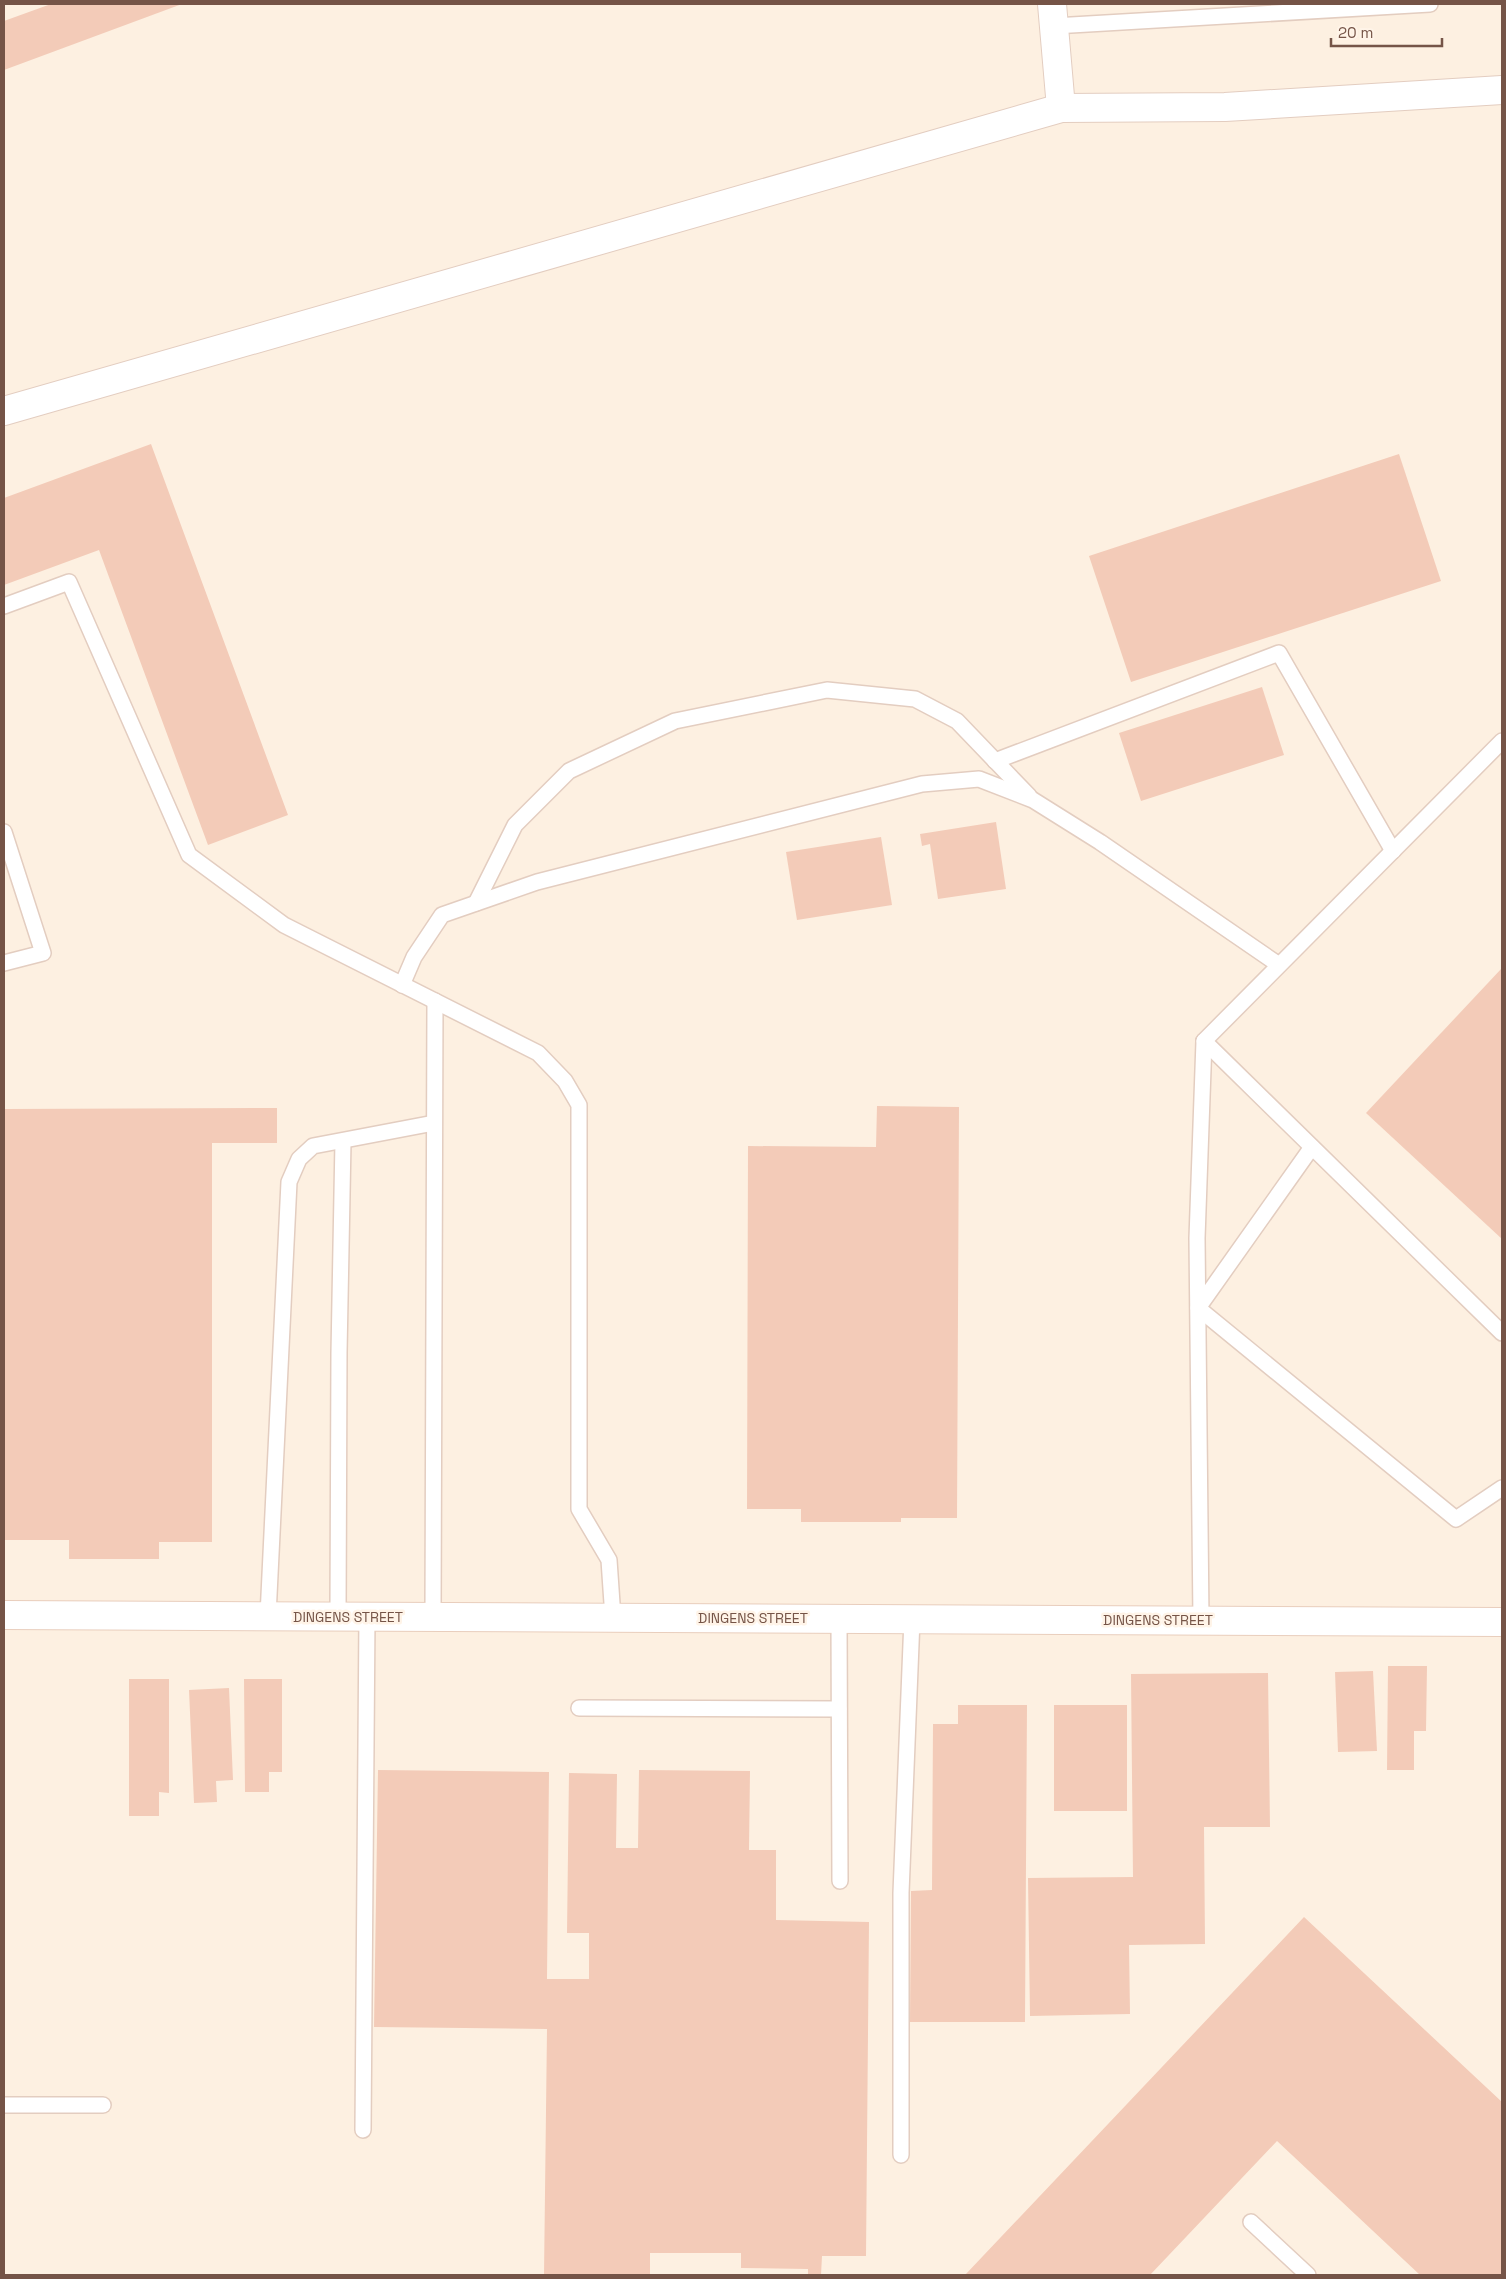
<svg xmlns="http://www.w3.org/2000/svg" width="1506" height="2279" viewBox="0 0 1506 2279" font-family="'Space Grotesk',sans-serif">
  <rect width="100%" height="100%" fill="#fdf0e1"/>
  <g fill="#f3cbb8">
    <polygon points="51,4 182,4 4,70 4,21"/>
    <polygon points="151,444 288,815 208,845 99,550 4,585 4,498"/>
    <polygon points="1399,454 1441,581 1131,682 1089,556"/>
    <polygon points="1262,687 1284,755 1141,801 1119,733"/>
    <polygon points="996,822 1006,889 938,899 930,844 922,846 920,834"/>
    <polygon points="881,837 892,905 797,920 786,852"/>
    <polygon points="1502,968 1502,1239 1366,1113"/>
    <polygon points="877,1106 959,1107 957,1518 901,1518 901,1522 801,1522 801,1509 747,1509 748,1146 876,1147"/>
    <polygon points="277,1108 277,1143 212,1143 212,1542 159,1542 159,1559 69,1559 69,1540 4,1540 4,1109"/>
    <polygon points="1388,1666 1427,1666 1426,1731 1414,1731 1414,1770 1387,1770"/>
    <polygon points="1373,1671 1377,1751 1338,1752 1335,1672"/>
    <polygon points="1268,1673 1270,1827 1204,1827 1205,1944 1129,1945 1130,2014 1030,2016 1028,1878 1133,1877 1131,1674"/>
    <polygon points="129,1679 169,1679 169,1793 159,1792 159,1816 129,1816"/>
    <polygon points="244,1679 282,1679 282,1772 269,1772 269,1792 245,1792"/>
    <polygon points="229,1688 233,1780 216,1781 217,1802 194,1803 189,1690"/>
    <polygon points="958,1705 1027,1705 1025,2022 910,2022 911,1891 932,1890 933,1724 958,1724"/>
    <rect x="1054" y="1705" width="73" height="106"/>
    <polygon points="378,1770 549,1772 547,1979 589,1979 589,1933 567,1933 569,1773 617,1774 616,1848 638,1848 639,1770 750,1771 749,1850 776,1850 776,1920 869,1922 866,2256 822,2256 821,2275 808,2275 808,2269 741,2268 741,2253 650,2253 650,2275 544,2275 547,2029 374,2027"/>
    <polygon points="1304,1917 1502,2102 1502,2275 1420,2275 1277,2141 1150,2275 965,2275"/>
  </g>
  <g fill="none" stroke-linecap="round" stroke-linejoin="round">
    <g stroke="#e3cdc0" stroke-width="18">
      <g id="lane">
        <polyline points="1054,26 1430,4"/>
        <polyline points="4,606 69,582 189,855 284,925 538,1053 565,1081 579,1105 579,1509 609,1560 613,1618"/>
        <polyline points="995,761 1279,653 1393,851"/>
        <polyline points="4,832 43,953 4,963"/>
        <polyline points="476,903 515,825 569,771 675,721 827,690 915,699 957,721 1029,796"/>
        <polyline points="402,985 414,957 442,915 537,882 922,784 979,779 1033,800 1100,842 1279,965"/>
        <polyline points="1204,1041 1502,1333"/>
        <polyline points="1312,1147 1198,1308 1456,1519 1502,1488"/>
        <polyline points="268,1616 289,1182 299,1159 313,1146 434,1123"/>
        <polyline points="338,1616 339,1353 343,1141"/>
        <polyline points="433,1617 435,1001"/>
        <polyline points="839,1619 840,1881"/>
        <polyline points="1201,1620 1197,1238 1204,1041 1502,741"/>
        <polyline points="579,1708 839,1709"/>
        <polyline points="4,2105 103,2105"/>
        <polyline points="363,2130 367,1616"/>
        <polyline points="901,2155 901,1893 912,1619"/>
        <polyline points="1251,2222 1308,2275"/>
      </g>
    </g>
    <g stroke="#e3cdc0" stroke-width="30">
      <g id="street">
        <polyline points="1052,4 1061,108"/>
        <polyline points="4,411 1061,108 1225,107 1502,90"/>
      </g>
    </g>
    <g stroke="#e9cebd" stroke-width="30">
      <polyline id="secondary" points="4,1615 1502,1622"/>
    </g>
    <use href="#lane" stroke="#fff" stroke-width="15"/>
    <use href="#street" stroke="#fff" stroke-width="28"/>
    <use href="#secondary" stroke="#fff" stroke-width="28"/>
  </g>
  <g text-anchor="middle" stroke-width="5" stroke-linejoin="round" paint-order="stroke">
    <g font-size="14" fill="#755447" stroke="#fff4e8">
      <text x="348" y="1622">DINGENS STREET</text>
      <text x="753" y="1623">DINGENS STREET</text>
      <text x="1158" y="1625">DINGENS STREET</text>
    </g>
  </g>
  <rect width="1506" height="2279" fill="none" stroke="#755447" stroke-width="10"/>
  <path d="M1331 38v8h111v-8" fill="none" stroke="#755447" stroke-width="2.5"/>
  <text x="1338" y="38" font-size="15" fill="#755447" stroke="#fff4e8" stroke-width="4" paint-order="stroke">20 m</text>
</svg>
